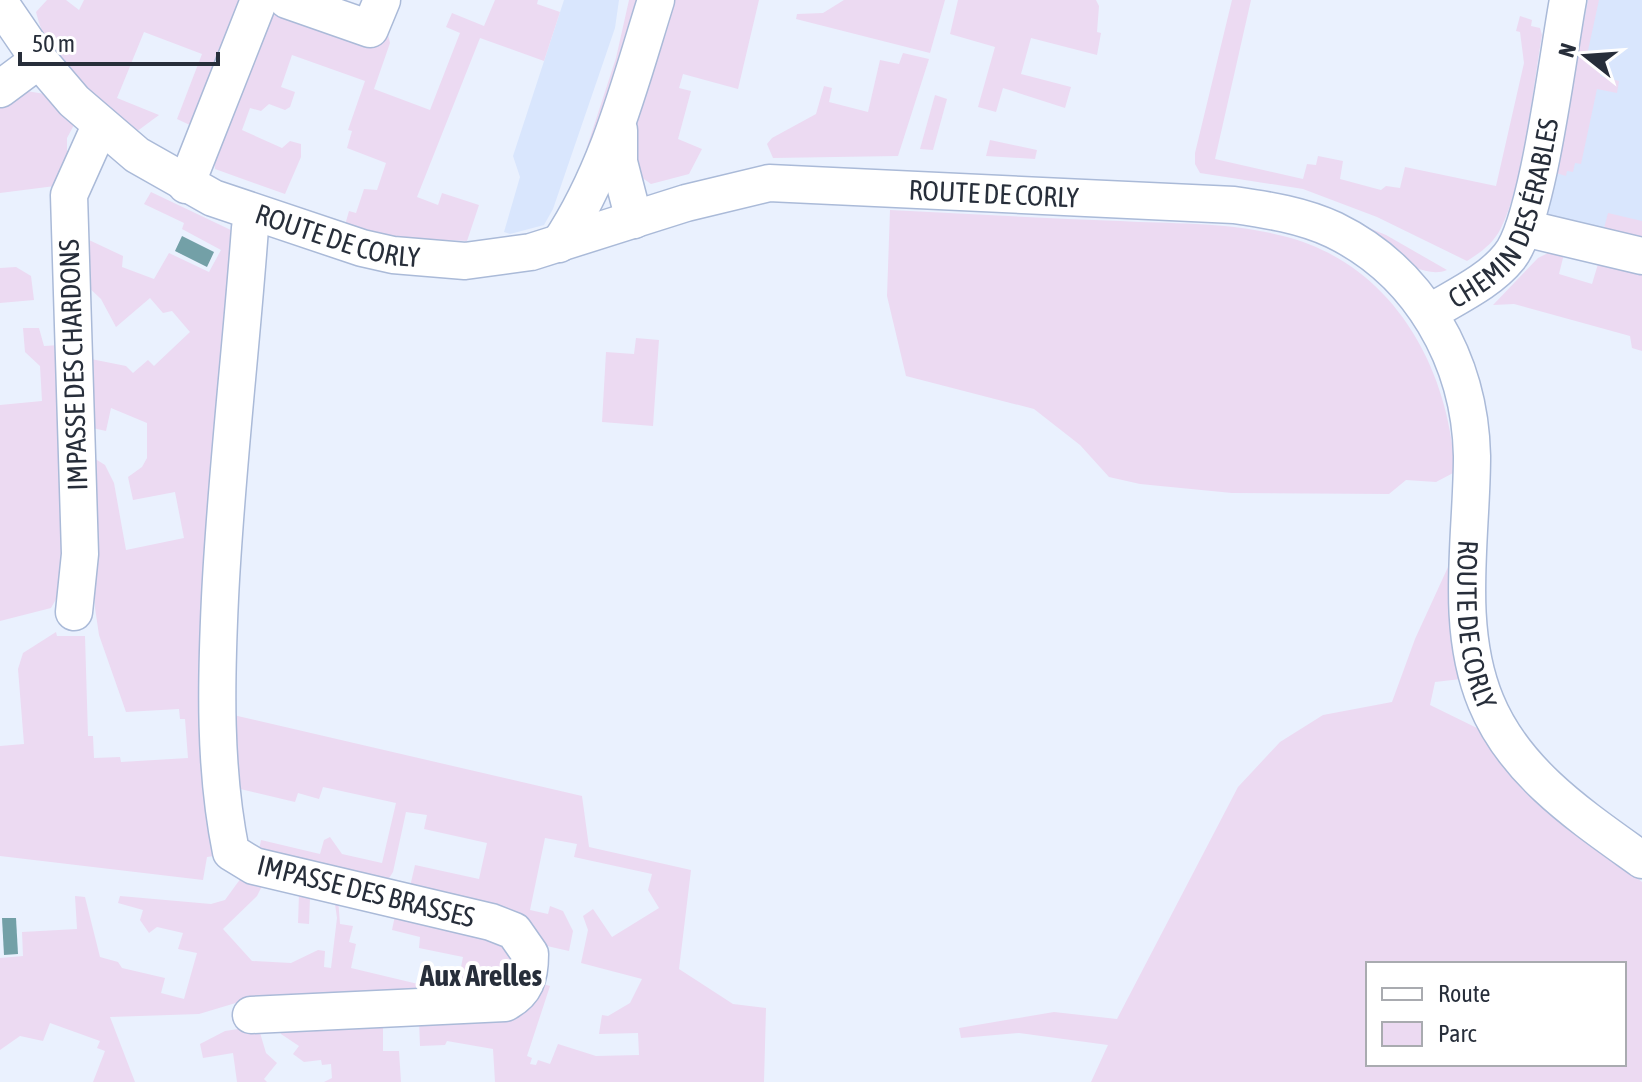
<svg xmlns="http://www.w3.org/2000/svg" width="1642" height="1082" viewBox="0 0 1642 1082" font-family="'Asap Condensed',sans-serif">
  <rect width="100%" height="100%" fill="#eaf1fe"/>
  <g fill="#d9e6fd">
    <polygon points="564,0 619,0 615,28 553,209 544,225 510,234 504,232 520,177 513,156"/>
    <polygon points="1568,0 1642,0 1642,256 1529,209"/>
  </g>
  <g fill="#ecdaf2" fill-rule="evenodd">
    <path d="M47 0H66L79 10 84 0H244L194 127 177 119 202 54 144 32 117 98 159 115 136 132C97 98 48 65 36 12Z"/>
    <polygon points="495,0 538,0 537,4 560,12 544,61 480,38 417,197 438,205 442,193 479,205 467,241 399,238 345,225 349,211 356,213 364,189 377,190 386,163 347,148 352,131 348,130 365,81 292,55 281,87 295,92 290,107 285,110 269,104 261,111 250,108 242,130 282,148 290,141 301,144 301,157 285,194 215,169 213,148 269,7 377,45 386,26 390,43 374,89 430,110 460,33 446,27 452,13 484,26"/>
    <polygon points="629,0 645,0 625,60 573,190 616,58"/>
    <polygon points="670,0 759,0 738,89 683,74 679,88 691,91 678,139 702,149 689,174 651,184 637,174 629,137"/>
    <polygon points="844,0 945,0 930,53 796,19 797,14 823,13"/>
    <polygon points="958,0 1096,0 1099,6 1097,32 1101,33 1097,55 1031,38 1021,74 1071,87 1065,108 1003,88 996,112 978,107 995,47 950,34"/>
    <path d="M1232 0H1251L1215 159 1303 179 1307 164 1316 165 1318 156 1343 161 1340 179 1381 190 1386 186 1400 188 1405 167 1496 186 1524 63 1520 32 1516 31 1520 16 1532 20 1531 26 1540 28 1542 35C1533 87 1524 182 1501 228 1493 244 1481 252 1467 261L1377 217 1303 189 1200 173 1195 164V153Z"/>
    <polygon points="1588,0 1599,0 1587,55 1603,60 1600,76 1619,81 1617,93 1597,89 1581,164 1575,163 1573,172 1567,171 1566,176 1556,173"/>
    <polygon points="903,53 929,59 898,156 773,158 767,144 772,138 816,114 824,86 832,88 829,102 868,112 880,60 899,64"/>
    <polygon points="26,91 45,94 75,123 67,138 67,170 55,186 0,193 0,102"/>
    <polygon points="935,95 947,99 933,150 920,149"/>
    <polygon points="990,140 1037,150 1035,159 986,156"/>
    <polygon points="151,192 235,232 214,856 207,857 203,880 0,856 0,746 24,744 18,669 23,653 56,632 57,636 85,636 88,736 93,736 94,758 120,757 121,762 188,758 185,719 180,719 179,709 126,712 99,635 95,608 89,455 105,465 114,483 126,550 184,538 175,492 133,500 128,477 142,467 147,458 147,423 111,408 106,431 88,427 86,358 126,366 133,373 148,360 154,366 190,332 172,311 163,313 150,298 116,327 101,299 83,282 83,242 89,240 123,256 122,267 154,279 169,253 209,272 221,250 182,229 184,223 144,204"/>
    <path d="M890 210C966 214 1043 218 1120 221 1173 224 1230 222 1283 236 1392 263 1449 366 1455 472L1436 482 1406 480 1389 494 1232 493 1140 484 1109 477 1080 445 1034 409 906 376 887 296Z"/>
    <polygon points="1608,213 1642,221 1642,238 1604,228"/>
    <path d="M1345 218 1386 235 1447 270C1417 283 1368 235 1345 218Z"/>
    <polygon points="1548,253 1564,254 1559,274 1592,284 1598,264 1642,273 1642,351 1632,348 1630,336 1514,304 1493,305 1538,258"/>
    <polygon points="16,267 31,276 34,300 0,303 0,268"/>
    <polygon points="23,328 39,328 44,346 60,345 69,576 51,608 0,621 0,405 42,401 40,366 25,352"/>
    <polygon points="636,338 659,340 653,426 602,422 606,352 634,354"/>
    <path d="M1454 554 1461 679 1435 682 1430 705 1479 729 1523 790 1642 882V1082H1091L1108 1045 1019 1033 961 1038 959 1028 1054 1012 1117 1019 1238 787 1280 742 1323 715 1392 702 1415 639ZM1368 964H1624V1064H1368Z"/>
    <polygon points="229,714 582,796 589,847 691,870 679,969 733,1004 766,1008 764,1082 495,1082 493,1049 447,1041 445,1045 420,1046 419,1021 535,982 550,986 527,1056 532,1058 530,1064 536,1065 538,1060 550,1064 558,1044 596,1056 639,1055 638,1033 599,1034 602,1015 608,1016 630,1003 642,979 581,963 588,930 583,916 593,909 612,937 659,908 648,890 652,874 574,857 577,844 545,838 530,910 548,914 550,906 563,911 573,931 569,951 538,944 409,891 415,865 479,879 487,843 424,829 427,815 406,812 393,872 386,883 243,850 237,834 259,850 261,840 320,854 324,840 330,837 342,854 382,863 396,803 323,787 319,799 298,793 295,802 232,787"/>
    <polygon points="241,878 262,886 257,896 223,929 252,961 291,963 318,950 325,951 324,967 331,968 337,918 335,904 310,898 309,924 298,923 299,894 338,898 340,924 353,926 349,942 356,944 351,968 418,984 457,987 463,957 419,948 420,937 392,930 396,911 494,934 512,957 508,980 500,990 249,999 199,1014 110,1017 135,1082 93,1082 105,1051 97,1048 100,1041 50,1023 43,1041 20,1036 0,1050 0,958 23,956 22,932 77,929 75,896 85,897 100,957 118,962 122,968 165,978 161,993 184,999 197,953 178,949 183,933 157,927 149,933 140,920 143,910 118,903 120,896 211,904 225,900"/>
    <polygon points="278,1023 383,1023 383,1051 399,1051 401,1082 324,1082 332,1078 331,1064 322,1065 321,1060 304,1062 293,1054 299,1046 281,1034"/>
    <polygon points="258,1026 266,1053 277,1063 264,1079 267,1082 237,1082 233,1053 203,1058 200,1044 225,1031"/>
  </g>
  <g fill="#73a0a7">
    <polygon points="182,236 214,252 207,267 175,251"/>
    <polygon points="2,918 16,918 18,954 4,955"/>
  </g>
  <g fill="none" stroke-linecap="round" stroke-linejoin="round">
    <g stroke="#aabad8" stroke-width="39">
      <g id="minor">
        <polyline points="287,0 370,29 382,0"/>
        <path id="s1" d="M0 3 39 60 74 101 137 155 213 198 362 248 393 255 465 261 531 252 686 203 769 183 1234 205C1268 210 1302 215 1334 230 1420 272 1470 360 1472 456 1472 537 1454 625 1486 702 1515 773 1582 817 1642 860"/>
        <polyline points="0,89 39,60"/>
        <polyline points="619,130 619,162 634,220"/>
        <polyline points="186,185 259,0"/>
        <polyline points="1524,228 1642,256"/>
        <path d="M559 244C608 171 630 83 656 0"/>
        <path id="s2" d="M1429 313C1455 297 1489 282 1509 257 1538 223 1558 53 1568 0"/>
        <polyline points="74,612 80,554 69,195 95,137 103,128"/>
        <path d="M251 1015 505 1003C526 992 530 977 530 954L514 931 491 922 254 866 231 852C214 768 216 683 220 598 226 474 241 352 250 228L255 213"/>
      </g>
    </g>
    <use href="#minor" stroke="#fff" stroke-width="36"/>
  </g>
  <g text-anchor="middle" stroke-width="8" stroke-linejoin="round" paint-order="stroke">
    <g font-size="28" fill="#272e3a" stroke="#fff">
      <text dy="10" stroke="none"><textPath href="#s1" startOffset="1094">ROUTE DE CORLY</textPath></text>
      <text dy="10" stroke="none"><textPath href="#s2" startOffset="134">CHEMIN DES ÉRABLES</textPath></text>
      <text dy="10" stroke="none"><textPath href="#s1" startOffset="424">ROUTE DE CORLY</textPath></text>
      <text transform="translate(73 365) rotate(-92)" y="10">IMPASSE DES CHARDONS</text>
      <text dy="10" stroke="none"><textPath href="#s1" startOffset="1886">ROUTE DE CORLY</textPath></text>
      <text transform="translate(366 891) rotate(14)" y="10">IMPASSE DES BRASSES</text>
    </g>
    <g font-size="30" font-weight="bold" fill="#272e3a" stroke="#fff">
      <text x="481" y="986">Aux Arelles</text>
    </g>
  </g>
  <rect x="1366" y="962" width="260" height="104" fill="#ffffff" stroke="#a9abb0" stroke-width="2"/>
  <rect x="1382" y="988" width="40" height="12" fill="#ffffff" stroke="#a9abb0" stroke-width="2"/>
  <text x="1438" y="1002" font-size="24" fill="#272e3a">Route</text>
  <rect x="1382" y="1022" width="40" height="24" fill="#ecdaf2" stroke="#a9abb0" stroke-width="2"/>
  <text x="1438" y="1042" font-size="24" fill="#272e3a">Parc</text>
  <g transform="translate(1586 56) rotate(287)" stroke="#ffffff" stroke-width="6" paint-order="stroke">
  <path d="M0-6L14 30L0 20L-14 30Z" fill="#272e3a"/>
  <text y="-12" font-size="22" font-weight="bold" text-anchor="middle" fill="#272e3a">N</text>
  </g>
  <path d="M20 52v12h198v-12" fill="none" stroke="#272e3a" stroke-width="4"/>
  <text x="32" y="52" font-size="24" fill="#272e3a" stroke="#ffffff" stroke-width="6" paint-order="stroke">50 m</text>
</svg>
